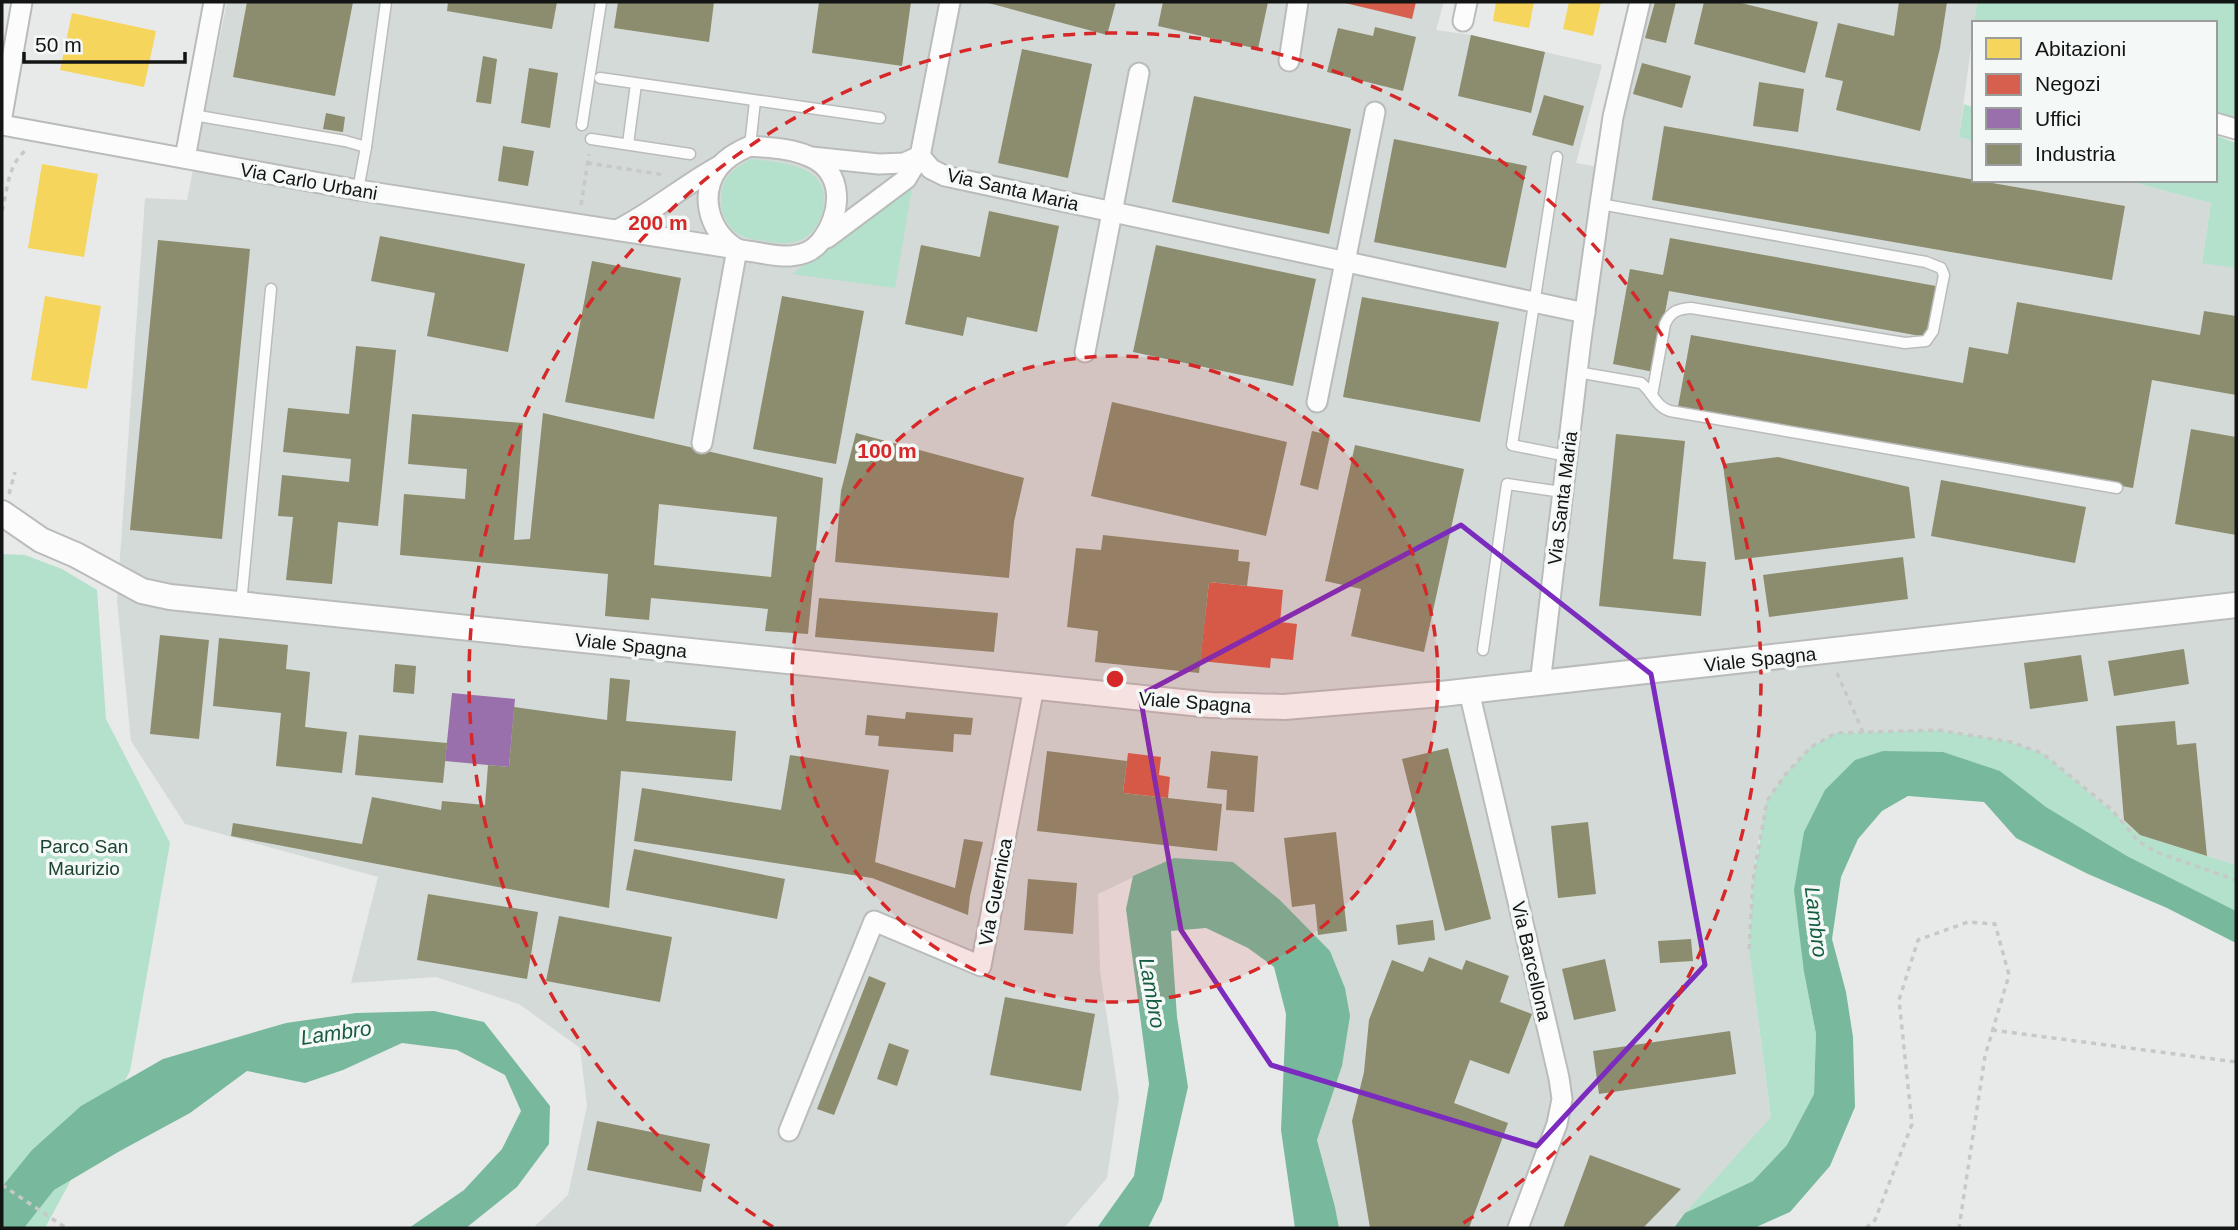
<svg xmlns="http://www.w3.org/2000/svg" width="2238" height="1230" viewBox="0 0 2238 1230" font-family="Arial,sans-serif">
  <rect width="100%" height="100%" fill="#e8eae9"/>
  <polygon fill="#d4dad7" points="227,2 1444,2 1436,30 1471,35 1602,65 1576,163 1611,169 1651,2 1977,2 1959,137 1974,141 1974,180 2124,180 2211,203 2202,262 2236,268 2236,865 2140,835 2042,753 2011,742 1938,730 1836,733 1759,838 1753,880 1749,949 1771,1117 1674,1228 1339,1228 1335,1207 1317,1140 1342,1066 1345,988 1330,951 1280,900 1174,858 1098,894 1100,970 1119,1098 1107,1178 1064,1228 533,1228 568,1195 587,1106 580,1048 519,1004 436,977 351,983 378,877 185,824 131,741 117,600 145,198 187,200"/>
  <g fill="#b3e1cb">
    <polygon points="1977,2 2236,2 2236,117 2215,113 2215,23 1974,23"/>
    <polygon points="1964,104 1974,108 1974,141 1959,137"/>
    <polygon points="2215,135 2236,143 2236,268 2202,263 2211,203 2124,180 2215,180"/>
    <path d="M752 159C782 163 832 164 823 209 821 218 815 231 807 236 797 244 784 244 771 242 762 240 749 240 740 235 720 223 714 193 730 174 735 168 744 163 752 159Z"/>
    <polygon points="912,188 895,288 792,274"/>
    <polygon points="2,554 25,555 62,569 97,590 106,719 170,843 130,1071 45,1228 2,1228"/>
    <polygon points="1938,730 2011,742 2042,753 2140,835 2236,865 2236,911 2127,856 2046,807 2000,771 1883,751 1804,972 1816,1034 1814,1094 1787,1145 1753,1181 1685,1213 1771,1117 1749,949 1753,880 1767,801 1785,775 1811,747 1836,733"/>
  </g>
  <g fill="#78b99d">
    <polygon points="1883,751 1943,752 2000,771 2046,807 2127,856 2236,911 2236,943 2167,908 2088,874 2016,838 1984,802 1908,796 1882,811 1858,839 1841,877 1832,939 1846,992 1853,1037 1855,1107 1830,1166 1790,1212 1754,1228 1674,1228 1685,1213 1753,1181 1787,1145 1814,1094 1816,1034 1804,972 1794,890 1804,832 1825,790 1855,760"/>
    <polygon points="1174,858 1233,862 1280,900 1330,951 1345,988 1350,1016 1342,1066 1317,1140 1335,1207 1339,1228 1295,1228 1281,1130 1286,1014 1274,967 1248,948 1206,928 1171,931 1177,1017 1188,1087 1162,1200 1148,1228 1097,1228 1134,1176 1149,1084 1126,909 1133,876"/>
    <polygon points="434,1011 484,1022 550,1106 549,1144 517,1187 466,1228 409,1228 464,1190 502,1149 521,1111 505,1075 457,1050 402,1043 343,1070 305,1083 247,1071 190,1113 120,1151 54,1190 24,1228 2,1228 2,1187 32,1150 81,1106 163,1059 286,1023 356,1013"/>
  </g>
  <g fill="#f6d55c">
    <polygon points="1496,2 1534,2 1529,28 1493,21"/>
    <polygon points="1569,2 1601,2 1593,36 1563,29"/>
    <polygon points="72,13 156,31 144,87 60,70"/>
    <polygon points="42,164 98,174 84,257 28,248"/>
    <polygon points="45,296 101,306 87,389 31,380"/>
  </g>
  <g fill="#d6604d">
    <polygon points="1341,2 1416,2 1412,19"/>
    <polygon points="1209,582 1283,590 1280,622 1297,624 1293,660 1271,658 1270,668 1200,661"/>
    <polygon points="1128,753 1161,757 1159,775 1170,777 1168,798 1123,793"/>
  </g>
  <polygon fill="#9970ab" points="452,693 515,699 509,767 445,761"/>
  <g fill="#8c8c6e" fill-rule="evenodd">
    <polygon points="247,2 353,2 335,96 233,77"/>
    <polygon points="448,2 557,2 552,29 447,11"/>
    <polygon points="618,2 714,2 709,42 614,28"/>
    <polygon points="819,2 911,2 902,66 812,53"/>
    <polygon points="985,2 1116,2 1107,35"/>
    <polygon points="1163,2 1268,2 1258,49 1158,26"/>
    <polygon points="1655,2 1676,2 1666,43 1645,38"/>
    <polygon points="1704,2 1737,2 1818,22 1805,73 1694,44"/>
    <polygon points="1899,2 1947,2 1940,48 1920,131 1836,110 1843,81 1825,77 1838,23 1894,36"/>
    <polygon points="1375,27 1416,37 1403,91 1327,72 1338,28 1373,36"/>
    <polygon points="1471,35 1545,52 1531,113 1458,96"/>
    <polygon points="1022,49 1092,64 1068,178 998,163"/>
    <polygon points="483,56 497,59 491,104 476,102"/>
    <polygon points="1642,63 1691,76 1682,108 1633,94"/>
    <polygon points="529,68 558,73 550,128 521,123"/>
    <polygon points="1759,82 1804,89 1798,132 1753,126"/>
    <polygon points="1544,95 1584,106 1573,146 1532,135"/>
    <polygon points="1194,96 1351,129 1329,234 1172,202"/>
    <polygon points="326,113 345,117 343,132 323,129"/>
    <polygon points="1664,126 2125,206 2112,280 1652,200"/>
    <polygon points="1394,139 1527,166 1506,268 1374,242"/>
    <polygon points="503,146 534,151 528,186 498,181"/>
    <polygon points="989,211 1059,226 1037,332 967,317 963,336 905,324 921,245 980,257"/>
    <polygon points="380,236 525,264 508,352 427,336 435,293 371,281"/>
    <polygon points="1670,238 1936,286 1926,337 1669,291 1654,372 1613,364 1630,269 1663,275"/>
    <polygon points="158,240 250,249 222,539 130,530"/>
    <polygon points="1156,245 1316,279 1293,386 1133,352"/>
    <polygon points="592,261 681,278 654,419 565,402"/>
    <polygon points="782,296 864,311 836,464 753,449"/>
    <polygon points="1362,297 1499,322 1480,422 1343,397"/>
    <polygon points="2017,302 2200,335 2204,311 2236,316 2236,395 2152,380 2133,488 1678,407 1691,335 1963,383 1969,347 2008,354"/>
    <polygon points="356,346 396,350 378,526 338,522 332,584 286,580 293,517 278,516 282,475 349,482 351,459 283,452 288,408 349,414"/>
    <polygon points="1112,402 1287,442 1266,536 1091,496"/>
    <path d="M543 413 823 478 808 634 765 631 768 609 651 598 649 620 605 616 608 574 400 555 404 494 465 499 467 469 408 464 412 414 523 423 514 540 530 539ZM659 504 777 517 771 577 654 565Z"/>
    <polygon points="2191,429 2236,437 2236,535 2175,524"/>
    <polygon points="1312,431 1330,435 1318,490 1300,485"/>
    <polygon points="856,433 1024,478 1014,522 1009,578 835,562 841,491"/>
    <polygon points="1616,434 1685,441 1673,559 1706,562 1701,616 1599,606"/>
    <polygon points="1355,445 1464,469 1424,652 1351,636 1361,589 1325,581"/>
    <polygon points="1778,457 1909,487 1915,538 1735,560 1723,464"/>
    <polygon points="1941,480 2086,507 2075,563 1931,536"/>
    <polygon points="1103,535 1239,550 1238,561 1250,562 1247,586 1209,582 1199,673 1095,662 1098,631 1067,627 1076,548 1101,550"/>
    <polygon points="1903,557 1908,599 1769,617 1763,575"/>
    <polygon points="819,598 998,613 994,652 815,637"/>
    <polygon points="160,635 209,640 199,739 150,734"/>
    <polygon points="219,638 288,645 286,669 310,672 305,727 347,732 342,773 276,766 281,713 213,706"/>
    <polygon points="2184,649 2189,684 2114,696 2108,661"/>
    <polygon points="2081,655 2088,701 2030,709 2024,663"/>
    <polygon points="395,664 416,666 414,694 393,692"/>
    <polygon points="610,678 630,680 626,721 736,731 732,781 621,771 609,908 231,836 233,823 362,844 372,797 441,810 442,801 485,805 488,765 509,767 514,707 607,720"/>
    <polygon points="906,712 973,718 971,735 954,734 953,752 878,746 879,736 865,735 867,715 905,719"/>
    <polygon points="2175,721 2177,745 2196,743 2207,856 2140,835 2124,820 2116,726"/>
    <polygon points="359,735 447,743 443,783 355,775"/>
    <polygon points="1448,748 1491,919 1445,931 1402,759"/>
    <polygon points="1047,751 1127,761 1123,793 1222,804 1217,851 1037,831"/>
    <polygon points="1211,751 1258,756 1254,812 1226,810 1227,790 1207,788"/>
    <polygon points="790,755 889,770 875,862 955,888 964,839 983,842 970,896 968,915 872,878 634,841 642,788 781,810"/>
    <polygon points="1588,822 1596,894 1558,898 1551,826"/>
    <polygon points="1336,832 1347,931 1318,935 1315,904 1292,907 1284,838"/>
    <polygon points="634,849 785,879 777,919 626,890"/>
    <polygon points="1028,879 1077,883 1073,934 1024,930"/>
    <polygon points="428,894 538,912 527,979 417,960"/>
    <polygon points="559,916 672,937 660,1002 546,981"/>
    <polygon points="1433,920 1435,940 1398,945 1396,925"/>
    <polygon points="1691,939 1693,961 1660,963 1658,941"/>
    <polygon points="1429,957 1462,970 1466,960 1509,976 1500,1002 1532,1014 1509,1074 1470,1060 1454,1103 1508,1123 1469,1228 1370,1228 1352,1121 1364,1072 1369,1020 1392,960 1423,972"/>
    <polygon points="1605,959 1616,1011 1574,1020 1562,969"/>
    <polygon points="869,976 886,983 834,1115 817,1109"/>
    <polygon points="1005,997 1095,1014 1081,1091 990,1075"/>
    <polygon points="1730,1031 1736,1074 1599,1094 1593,1051"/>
    <polygon points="889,1043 909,1050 897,1086 877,1079"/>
    <polygon points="597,1121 710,1144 701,1192 587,1170"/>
    <polygon points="1590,1155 1681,1189 1643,1228 1563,1228"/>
  </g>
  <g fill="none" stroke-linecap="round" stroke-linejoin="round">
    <g stroke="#babcbb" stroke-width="13">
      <g id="service">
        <polyline points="600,78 880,118"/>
        <polyline points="193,115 345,141 366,147 358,190"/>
        <polyline points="582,125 601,2"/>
        <polyline points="591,139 690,154"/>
        <polyline points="628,144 636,84"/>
        <polyline points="750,146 755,101"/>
        <polyline points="366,147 386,2"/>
        <polyline points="1557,157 1512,445 1567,456"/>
        <path d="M1600 204 1926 262 1941 268 1944 275 1933 331 1926 341 1905 343 1691 308C1678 309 1671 311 1665 324L1652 395"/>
        <path d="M1577 372 1641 383C1652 391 1656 407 1670 411L2117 488"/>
        <polyline points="241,604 271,289"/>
        <polyline points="1483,650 1507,484 1562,492"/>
      </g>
    </g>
    <g stroke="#babcbb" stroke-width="23">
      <g id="minor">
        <polyline points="1463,21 1467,2"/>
        <polyline points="1289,61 1298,2"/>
        <polyline points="2,116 22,2"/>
        <polyline points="2215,123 2236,129"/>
        <polyline points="2,125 358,190 737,249 702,443"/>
        <path d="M750 146C769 148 790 148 808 156 846 171 842 215 820 242 804 262 776 256 755 252 748 251 740 251 734 247 708 229 699 193 719 167 727 157 738 151 750 146Z"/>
        <polyline points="920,156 931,169 945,176 1585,313"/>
        <polyline points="811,157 879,164 904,163 920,156"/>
        <polyline points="185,158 214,2"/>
        <path d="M617 230C653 212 684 185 719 166"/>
        <polyline points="827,238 906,179 920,156 950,2"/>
        <polyline points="1085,352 1139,73"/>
        <polyline points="1317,402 1375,112"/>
        <polyline points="1540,684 1581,340 1600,204 1613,117 1640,2"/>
        <polyline points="1469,691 1559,1078 1562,1099 1557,1124 1518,1228"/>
        <polyline points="789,1131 874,921 981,966 1034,687"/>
      </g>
    </g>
    <g stroke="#babcbb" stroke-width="28">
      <polyline id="tertiary" points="2,513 41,540 76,555 142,591 170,597 1211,705 1284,707 1441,694 2236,605"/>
    </g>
    <g stroke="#c7c8c8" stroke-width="3.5" stroke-dasharray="5 5" stroke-linecap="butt">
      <polyline points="587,163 665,175"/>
      <polyline points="581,205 589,154"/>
      <path d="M2 211C8 189 7 166 26 150"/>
      <polyline points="9,494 15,472"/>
      <polyline points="1837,673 1863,732"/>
      <polyline points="1749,949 1753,880 1767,801 1785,775 1811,747 1836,733 1938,730 2011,742 2042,753 2112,810 2138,841 2156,852 2236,880"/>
      <polyline points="1992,1030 2236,1062"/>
      <polyline points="2,1185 66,1228"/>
      <polyline points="1866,1228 1875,1220 1912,1124 1899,1000 1918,940 1968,922 1995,924 2009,975 1985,1056 1959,1228"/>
    </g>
    <use href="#service" stroke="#fcfcfc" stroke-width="10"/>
    <use href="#minor" stroke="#fcfcfc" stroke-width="19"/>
    <use href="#tertiary" stroke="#fcfcfc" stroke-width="24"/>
  </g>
  <path fill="none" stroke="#7b2cbf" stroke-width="5" stroke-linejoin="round" d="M1461 525 1651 674 1705 965 1537 1146 1271 1065 1181 930 1140 695Z"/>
  <circle cx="1115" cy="679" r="323" fill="#d62828" fill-opacity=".12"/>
  <g fill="none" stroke="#d62828" stroke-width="3.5" stroke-dasharray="12 9">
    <circle cx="1115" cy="679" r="323"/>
    <path d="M773 1227A646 646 0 1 1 1457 1227"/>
  </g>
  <g text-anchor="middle" stroke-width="7" stroke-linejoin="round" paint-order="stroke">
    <g font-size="19" fill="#131414" stroke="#f4f8f6">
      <text transform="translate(309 181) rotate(10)" y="7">Via Carlo Urbani</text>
      <text transform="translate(1013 189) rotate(13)" y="7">Via Santa Maria</text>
      <text transform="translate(1562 498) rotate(-83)" y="7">Via Santa Maria</text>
      <text transform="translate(631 645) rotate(6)" y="7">Viale Spagna</text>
      <text transform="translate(1760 659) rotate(-6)" y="7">Viale Spagna</text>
      <text transform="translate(1195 702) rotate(4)" y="7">Viale Spagna</text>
      <text transform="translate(995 892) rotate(-79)" y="7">Via Guernica</text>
      <text transform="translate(1532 961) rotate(77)" y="7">Via Barcellona</text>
    </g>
    <g font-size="19" fill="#1b4332" stroke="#f4f8f6">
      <text x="84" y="853">Parco San<tspan x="84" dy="22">Maurizio</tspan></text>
    </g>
    <g font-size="21" font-style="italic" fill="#155c41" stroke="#f4f8f6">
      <text transform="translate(1816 922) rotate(83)" y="7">Lambro</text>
      <text transform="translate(1152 993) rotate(80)" y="7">Lambro</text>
      <text transform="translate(336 1033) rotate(-8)" y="7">Lambro</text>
    </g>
  </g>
  <circle cx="1115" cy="679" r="10" fill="#d62828" stroke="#f4f8f6" stroke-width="3.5"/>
  <g font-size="21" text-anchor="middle" font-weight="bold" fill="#d62828" stroke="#f4f8f6" stroke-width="7" stroke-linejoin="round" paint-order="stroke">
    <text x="658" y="230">200 m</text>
    <text x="887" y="458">100 m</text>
  </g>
  <rect width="2238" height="1230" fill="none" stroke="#131414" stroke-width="7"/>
  <rect x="1972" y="21" width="245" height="161" fill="#f4f8f6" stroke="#9a9d9c" stroke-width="2"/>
  <rect x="1986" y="38" width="35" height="21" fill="#f6d55c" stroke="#9a9d9c" stroke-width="2"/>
  <text x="2035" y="56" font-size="21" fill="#131414">Abitazioni</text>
  <rect x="1986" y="74" width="35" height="21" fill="#d6604d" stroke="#9a9d9c" stroke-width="2"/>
  <text x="2035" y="91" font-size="21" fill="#131414">Negozi</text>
  <rect x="1986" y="108" width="35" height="21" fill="#9970ab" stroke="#9a9d9c" stroke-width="2"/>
  <text x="2035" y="126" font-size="21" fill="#131414">Uffici</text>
  <rect x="1986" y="144" width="35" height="21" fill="#8c8c6e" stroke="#9a9d9c" stroke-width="2"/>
  <text x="2035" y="161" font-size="21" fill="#131414">Industria</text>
  <path d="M24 52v10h161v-10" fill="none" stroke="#131414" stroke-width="3.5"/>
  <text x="35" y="52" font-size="21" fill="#131414" stroke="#f4f8f6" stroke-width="5" paint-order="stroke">50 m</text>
</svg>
